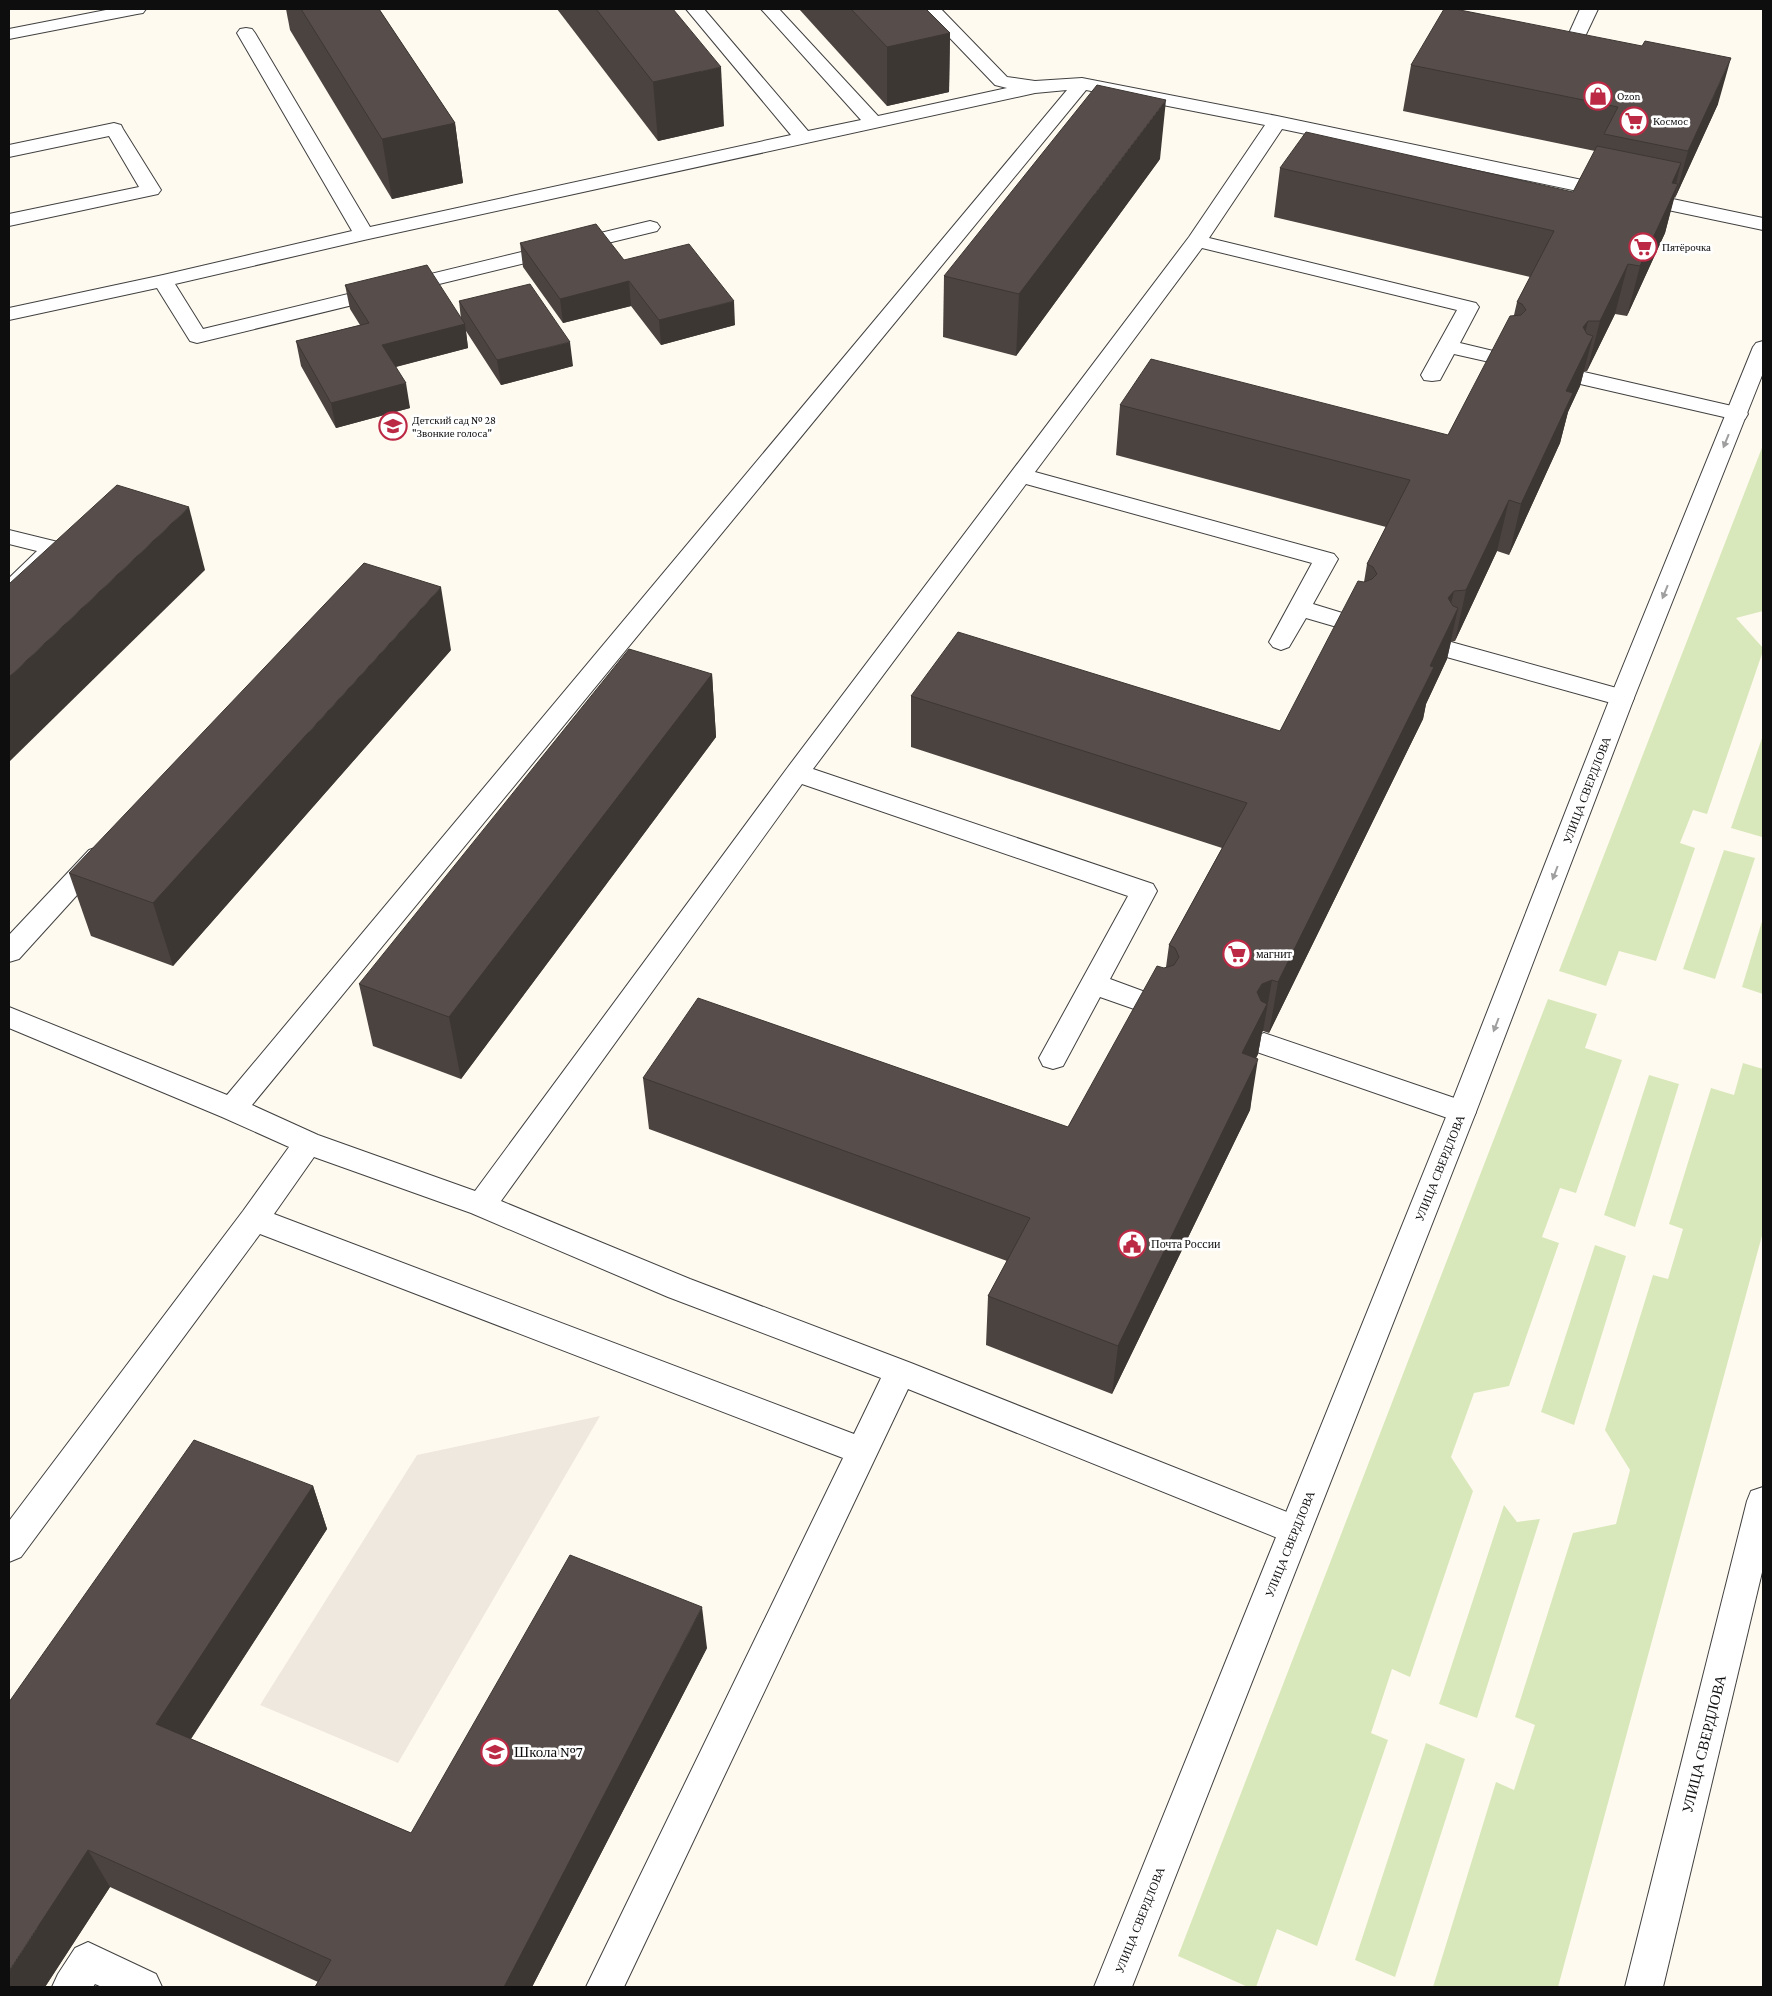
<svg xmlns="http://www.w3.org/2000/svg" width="1772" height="1996" viewBox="0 0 1772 1996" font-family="'Crimson Pro',serif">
  <rect width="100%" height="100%" fill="#fffaf0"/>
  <g fill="#d9e8ba">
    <polygon points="1763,445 1763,611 1736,618 1763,648 1763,651 1707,814 1693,810 1680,843 1695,848 1656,961 1619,951 1606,986 1559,971"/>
    <polygon points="1762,738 1763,833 1762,837 1731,828"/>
    <polygon points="1724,850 1755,858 1715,979 1683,969"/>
    <polygon points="1763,918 1763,994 1742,987"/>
    <polygon points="1548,999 1597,1014 1585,1048 1622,1060 1576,1193 1560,1188 1542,1237 1559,1243 1509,1386 1474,1393 1451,1457 1473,1491 1410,1677 1392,1669 1371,1733 1388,1740 1317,1946 1277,1929 1256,1987 1248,1987 1178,1956"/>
    <polygon points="1743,1063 1763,1069 1763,1232 1558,1987 1433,1987 1496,1782 1514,1790 1535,1725 1515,1717 1573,1533 1616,1524 1630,1470 1605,1430 1653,1275 1668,1279 1683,1229 1669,1224 1711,1088 1734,1095"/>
    <polygon points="1649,1075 1679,1084 1635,1227 1604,1215"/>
    <polygon points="1595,1245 1626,1256 1574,1425 1541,1412"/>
    <polygon points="1504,1505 1517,1522 1540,1519 1477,1718 1439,1704"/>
    <polygon points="1426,1743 1465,1759 1395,1977 1355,1960"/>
  </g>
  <polygon fill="#efe8df" points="600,1416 398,1763 260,1705 417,1455"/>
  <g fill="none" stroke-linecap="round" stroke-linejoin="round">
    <g stroke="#414141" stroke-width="2">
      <g id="lane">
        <path d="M686 9H704L808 131 861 120 761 9H779L878 116 1007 88 995 85 922 9H941L1007 77 1035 81 1082 78 1277 116 1763 218V230L1282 129 1209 238 1476 303 1479 307 1460 343 1510 355 1514 359 1510 363 1503 365 1454 354 1440 380 1432 381 1424 380 1421 375 1457 310 1202 248 1035 472 1334 554 1338 559 1313 604 1362 619 1366 624 1362 629 1354 632 1306 618 1289 647 1281 650 1273 647 1269 642 1312 563 1026 484 813 769 1153 884 1157 891 1110 979 1167 1000 1171 1007 1167 1014 1157 1017 1100 997 1063 1066 1053 1069 1043 1066 1039 1058 1128 896 802 784 501 1201 690 1279 911 1363 1307 1520 1311 1530 1307 1540 1295 1545 908 1389 624 1987H586L843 1458 260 1234 21 1557 9 1562V1521L243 1211 289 1147 222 1117 9 1028V1007L227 1095 1067 90 1035 93 364 240 175 284 203 329 650 221 657 223 660 227 657 231 197 343 190 341 157 288 9 320V308L163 275 352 231 237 33 240 29 246 28 252 29 255 33 370 227 791 135ZM1086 90 1265 125 1189 237 788 767 475 1191 318 1135 252 1105ZM314 1157 471 1213 668 1297 881 1378 854 1434 274 1214Z"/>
        <polygon points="1580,9 1598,9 1572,64 1566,65 1560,64 1557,60"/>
        <polygon points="114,123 121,125 123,129 161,190 158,194 9,226 9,214 139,187 109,136 9,157 9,145"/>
        <polygon points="1584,372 1745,409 1748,414 1745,419 1737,420 1576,383 1573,378 1576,373"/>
        <polygon points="9,530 62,543 66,548 17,596 9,598 9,578 37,551 9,544"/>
        <polygon points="1451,642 1631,692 1634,698 1631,704 1622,706 1443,656 1439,650 1443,644"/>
        <polygon points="98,847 107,850 111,856 107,862 19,959 9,962 9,935 89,850"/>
        <polygon points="1264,1033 1472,1104 1476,1112 1472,1120 1462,1123 1254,1051 1250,1044 1254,1037"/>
        <polygon points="88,1942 156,1974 162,1987 102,1987 95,1984 93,1987 52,1987 58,1974 75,1948"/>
      </g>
    </g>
    <g stroke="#414141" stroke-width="2">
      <g id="street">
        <polygon points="111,9 146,9 143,13 137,14 9,39 9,29"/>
        <polygon points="1763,341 1763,373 1634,698 1476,1112 1132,1987 1094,1987 1448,1112 1610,698 1753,347 1756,343"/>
        <polygon points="1763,1487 1763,1568 1663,1987 1625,1987 1747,1501 1751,1491"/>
      </g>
    </g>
    <use href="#lane" fill="#fff" fill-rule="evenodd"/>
    <use href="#street" fill="#fff" fill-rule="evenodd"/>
  </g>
  <g fill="#4b4340">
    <polygon points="286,9 379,9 455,123 463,183 392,199 290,30"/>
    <polygon points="557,9 673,9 724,126 658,141"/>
    <polygon points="799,9 926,9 950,33 949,92 887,106"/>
    <polygon points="1411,65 1718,104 1675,198 1674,197 1665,233 1627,316 1615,314 1587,371 1584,371 1580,386 1568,412 1560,443 1509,555 1497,551 1455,641 1451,642 1447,659 1426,704 1423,719 1269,1033 1263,1031 1262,1032 1258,1054 1256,1058 1250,1110 1112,1394 986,1345 988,1296 1007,1261 649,1129 643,1078 1068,1127 1164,968 1166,967 1169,945 1222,848 911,747 911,696 1280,731 1364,582 1367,564 1386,527 1116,455 1120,405 1448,435 1514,315 1517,302 1530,277 1274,217 1280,168 1573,192 1595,151 1403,111"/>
    <polygon points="1160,159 1016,356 943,337 944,276"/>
    <polygon points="520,243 624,260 735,325 661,345 631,306 563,323 523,267"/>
    <polygon points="345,285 461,319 459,301 573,366 501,385 466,331 468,348 396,367 410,408 336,428 301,366 296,341 360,325 350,309"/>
    <polygon points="451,650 173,966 91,936 69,873"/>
    <polygon points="712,674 716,737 461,1079 373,1046 359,984"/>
    <polygon points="313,1486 327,1529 191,1739 411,1833 707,1648 532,1987 315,1987 318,1982 110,1887 45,1987 9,1702"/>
  </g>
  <g fill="#3d3734">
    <polygon points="950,33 949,92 887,106 887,47"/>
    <polygon points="1731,58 1718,104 1675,198 1688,151"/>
    <polygon points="721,67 724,126 658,141 653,82"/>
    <polygon points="1166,100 1160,159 1016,356 1019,294"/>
    <polygon points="455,123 463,183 392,199 382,139"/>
    <polygon points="1681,163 1674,192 1678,184 1665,233 1627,316 1640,266 1672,183"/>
    <polygon points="1628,264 1615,314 1587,371 1600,321"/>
    <polygon points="629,281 631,306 563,323 560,299"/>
    <polygon points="734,301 735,325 661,345 659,320"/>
    <polygon points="1588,321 1576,371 1583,327"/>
    <polygon points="465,324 468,348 387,369 382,345"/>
    <polygon points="1593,336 1580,386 1568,412 1560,443 1509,555 1521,504 1566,391"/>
    <polygon points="570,342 573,366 501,385 497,360"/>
    <polygon points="406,383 410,408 336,428 331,403"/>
    <polygon points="1509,500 1497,551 1455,641 1466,590"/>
    <polygon points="189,507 205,570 9,762 9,677"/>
    <polygon points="441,587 451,650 173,966 153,903"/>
    <polygon points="1454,591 1443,639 1458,608 1447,659 1426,704 1423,719 1269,1033 1278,982 1430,666 1448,598"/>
    <polygon points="712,674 716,737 461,1079 449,1017"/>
    <polygon points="1272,980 1263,1031 1262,1032 1258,1054 1234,1104 1242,1053 1257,992 1262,984"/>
    <polygon points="1258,1059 1250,1110 1112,1394 1118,1346"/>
    <polygon points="313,1486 327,1529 175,1763 156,1724"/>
    <polygon points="702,1607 707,1648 532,1987 504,1987"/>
    <polygon points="88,1850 110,1887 45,1987 9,1987 9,1971"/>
  </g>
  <g fill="#574e4b" stroke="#3d3734">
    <polygon points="301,9 379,9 455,123 382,139"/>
    <polygon points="596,9 673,9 721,67 653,82"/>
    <polygon points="851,9 926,9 950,33 887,47"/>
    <polygon points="1444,9 1455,9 1642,46 1645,41 1731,58 1688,151 1604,134 1618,107 1411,65"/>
    <polygon points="1097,85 1166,100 1019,294 944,276"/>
    <polygon points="1306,132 1573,192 1597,146 1681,163 1672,183 1678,184 1640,266 1628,264 1600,321 1588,321 1583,327 1587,334 1593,336 1566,391 1573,393 1521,504 1509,500 1466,590 1454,591 1448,598 1453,606 1458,608 1430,666 1434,667 1278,982 1272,980 1262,984 1257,992 1261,1001 1267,1004 1242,1053 1258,1059 1118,1346 988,1296 1030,1218 643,1078 698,998 1068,1127 1157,966 1164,968 1174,965 1179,957 1175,948 1169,945 1247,803 911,696 958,632 1280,731 1358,581 1364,582 1372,579 1377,574 1373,567 1367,564 1410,480 1120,405 1151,359 1448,435 1510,316 1521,315 1526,310 1522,304 1517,302 1554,231 1280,168"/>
    <polygon points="596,224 624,260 689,244 734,301 659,320 629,281 560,299 520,243"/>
    <polygon points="427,265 465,324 382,345 406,383 331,403 296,341 369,323 345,285"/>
    <polygon points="530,284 570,342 497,360 459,301"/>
    <polygon points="117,485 189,507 9,677 9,584"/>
    <polygon points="364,563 441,587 153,903 69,873"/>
    <polygon points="629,649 712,674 449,1017 359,984"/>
    <polygon points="194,1440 313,1486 156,1724 411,1833 570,1555 702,1607 504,1987 315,1987 331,1960 88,1850 9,1971 9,1702"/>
  </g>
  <defs><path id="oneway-solid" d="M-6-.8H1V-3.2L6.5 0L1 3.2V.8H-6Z" transform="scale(1.25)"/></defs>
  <g fill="#9f9f9f">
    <use href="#oneway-solid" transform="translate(1726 441) rotate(112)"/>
    <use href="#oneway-solid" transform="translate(1665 592) rotate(112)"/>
    <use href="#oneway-solid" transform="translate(1555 873) rotate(111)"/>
    <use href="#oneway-solid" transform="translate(1496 1025) rotate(111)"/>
  </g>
  <defs>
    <g id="shop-ring" transform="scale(1.4375)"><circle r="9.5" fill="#fff" stroke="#bb2945" stroke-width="1.5"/><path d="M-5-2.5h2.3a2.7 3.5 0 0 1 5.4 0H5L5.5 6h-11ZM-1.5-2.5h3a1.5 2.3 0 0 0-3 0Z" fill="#bb2945"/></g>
    <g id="supermarket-ring" transform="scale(1.4375)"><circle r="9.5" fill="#fff" stroke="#bb2945" stroke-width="1.5"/><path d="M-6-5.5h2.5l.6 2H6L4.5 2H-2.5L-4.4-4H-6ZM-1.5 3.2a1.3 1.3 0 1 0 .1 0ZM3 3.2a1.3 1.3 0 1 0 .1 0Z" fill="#bb2945"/></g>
    <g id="school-ring" transform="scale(1.4375)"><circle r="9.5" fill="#fff" stroke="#bb2945" stroke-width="1.5"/><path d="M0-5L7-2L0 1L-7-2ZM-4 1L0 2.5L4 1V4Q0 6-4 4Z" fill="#bb2945"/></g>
    <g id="civic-ring" transform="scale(1.4375)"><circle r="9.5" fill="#fff" stroke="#bb2945" stroke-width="1.5"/><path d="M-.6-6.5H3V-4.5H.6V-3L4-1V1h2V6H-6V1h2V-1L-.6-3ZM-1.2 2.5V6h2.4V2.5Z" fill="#bb2945"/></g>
  </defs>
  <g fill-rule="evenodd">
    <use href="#shop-ring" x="1598" y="96"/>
    <use href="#supermarket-ring" x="1634" y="121"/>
    <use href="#supermarket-ring" x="1643" y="247"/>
    <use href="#school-ring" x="393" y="426"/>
    <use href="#supermarket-ring" x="1237" y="954"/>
    <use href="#civic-ring" x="1132" y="1244"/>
    <use href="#school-ring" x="495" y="1752"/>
  </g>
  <g text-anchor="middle" stroke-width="5" stroke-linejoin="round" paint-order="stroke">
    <g font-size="11" fill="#0e0e0e" stroke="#fff" text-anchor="start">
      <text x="1617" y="100">Ozon</text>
      <text x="1653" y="125">Космос</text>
      <text x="1662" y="251">Пятёрочка</text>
      <text x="412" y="424">Детский сад № 28<tspan x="412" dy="13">"Звонкие голоса"</tspan></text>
    </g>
    <g font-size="12" fill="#0e0e0e" stroke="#fff">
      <text transform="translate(1587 790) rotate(-69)" y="4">УЛИЦА СВЕРДЛОВА</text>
      <text transform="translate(1440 1168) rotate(-68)" y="4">УЛИЦА СВЕРДЛОВА</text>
      <text transform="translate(1290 1544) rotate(-68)" y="4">УЛИЦА СВЕРДЛОВА</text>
      <text transform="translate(1140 1920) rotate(-68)" y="4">УЛИЦА СВЕРДЛОВА</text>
    </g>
    <g font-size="12" fill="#0e0e0e" stroke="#fff" text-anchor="start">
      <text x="1256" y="958">магнит</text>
      <text x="1151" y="1248">Почта России</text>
    </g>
    <g font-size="15" fill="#0e0e0e" stroke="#fff">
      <text transform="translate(1704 1744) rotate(-76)" y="5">УЛИЦА СВЕРДЛОВА</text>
    </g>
    <g font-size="15" fill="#0e0e0e" stroke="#fff" text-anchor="start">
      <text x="514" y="1757">Школа №7</text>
    </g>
  </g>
  <rect width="1772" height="1996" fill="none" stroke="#0e0e0e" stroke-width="20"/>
</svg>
